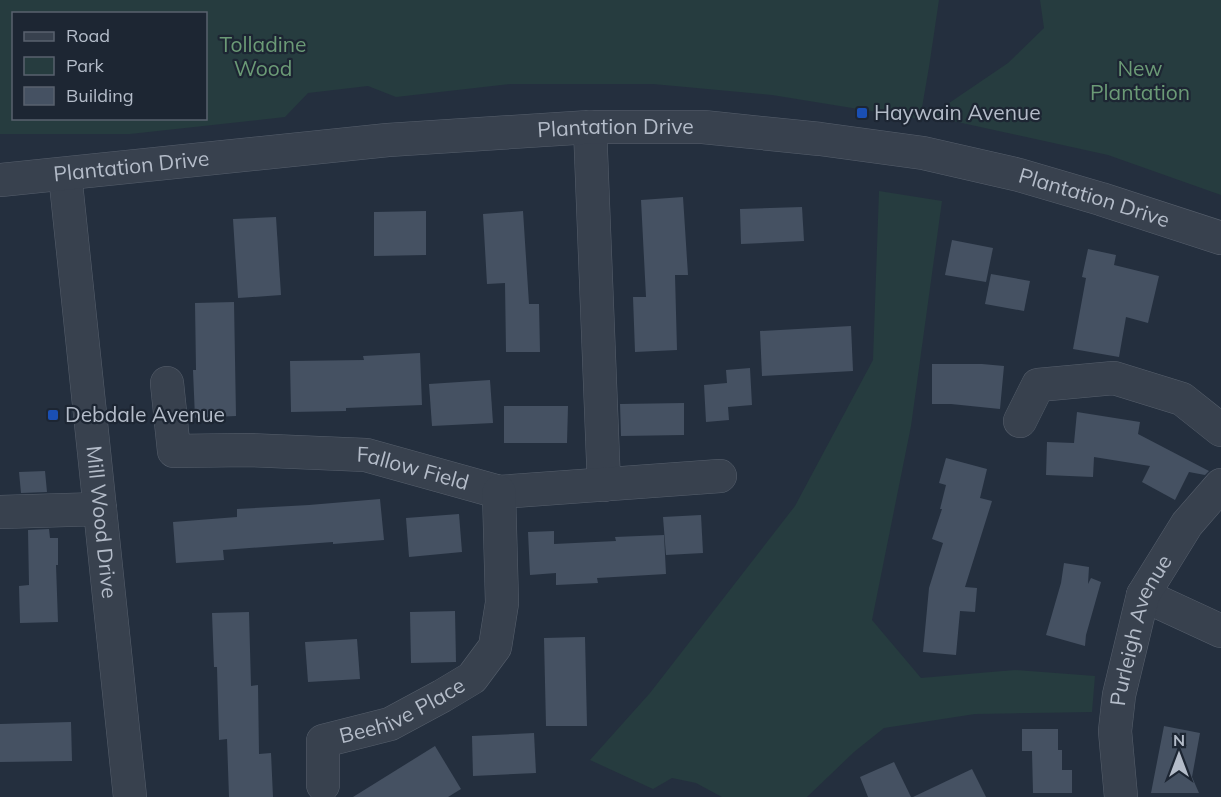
<svg xmlns="http://www.w3.org/2000/svg" width="1221" height="797" viewBox="0 0 1221 797" font-family="Mulish,sans-serif">
  <rect width="100%" height="100%" fill="#242f3e"/>
  <g fill="#263c3f" fill-rule="evenodd">
    <path d="M0 0H939L929 67 920 119 772 95 653 84H511L396 97 368 86 308 93 285 117 130 134H0ZM14 14H206V118H14Z"/>
    <polygon points="1040,0 1221,0 1221,195 1108,155 930,116 1008,63 1044,28"/>
    <polygon points="879,191 942,201 911,426 872,620 921,678 1015,670 1095,676 1092,712 975,714 884,728 854,752 807,797 722,797 696,783 672,778 653,789 590,760 650,693 795,506 873,360"/>
  </g>
  <g fill="#455162">
    <polygon points="683,197 688,275 675,275 677,350 635,352 633,297 646,297 641,200"/>
    <polygon points="802,207 804,241 741,244 740,209"/>
    <polygon points="426,211 426,255 374,256 374,212"/>
    <polygon points="523,211 529,304 539,304 540,352 506,352 505,283 487,284 483,214"/>
    <polygon points="276,217 281,295 238,298 233,219"/>
    <polygon points="952,240 993,248 986,282 945,275"/>
    <polygon points="1088,249 1116,255 1114,265 1159,276 1148,323 1126,317 1119,357 1073,349 1086,278 1082,277"/>
    <polygon points="991,274 1030,281 1024,311 985,304"/>
    <polygon points="234,302 236,416 195,418 193,370 196,370 195,303"/>
    <polygon points="851,326 853,371 762,376 760,331"/>
    <polygon points="420,353 422,405 346,408 346,411 291,412 290,361 364,360 363,356"/>
    <polygon points="932,364 982,364 1004,366 1000,409 951,404 932,404"/>
    <polygon points="750,368 752,405 728,407 729,420 706,422 704,385 727,383 726,370"/>
    <polygon points="490,380 493,423 432,426 429,384"/>
    <polygon points="684,403 684,435 621,436 620,404"/>
    <polygon points="504,406 568,406 567,443 504,443"/>
    <polygon points="1077,412 1140,422 1138,434 1209,471 1205,475 1189,472 1175,500 1142,482 1150,466 1094,457 1093,477 1046,475 1047,442 1074,443"/>
    <polygon points="946,458 987,469 980,498 992,501 965,587 977,588 975,612 960,611 956,655 923,652 929,588 943,543 932,539 942,509 940,509 946,485 939,483"/>
    <polygon points="45,471 47,492 21,493 19,472"/>
    <polygon points="380,499 384,540 333,544 333,542 223,550 224,560 176,563 173,522 237,517 237,509 309,505"/>
    <polygon points="459,514 462,552 409,557 406,518"/>
    <polygon points="701,515 703,553 666,555 663,517"/>
    <polygon points="49,529 50,538 58,538 58,565 56,565 58,622 20,623 19,586 29,585 28,530"/>
    <polygon points="554,531 554,544 616,541 615,537 664,535 666,574 597,578 598,583 556,585 556,573 530,575 528,532"/>
    <polygon points="1064,563 1089,567 1088,584 1091,578 1101,582 1086,635 1085,646 1046,635 1061,583"/>
    <polygon points="455,611 456,662 411,663 410,612"/>
    <polygon points="249,612 251,686 258,685 259,754 271,753 273,797 229,797 227,739 219,740 217,667 214,667 212,613"/>
    <polygon points="585,637 587,726 546,726 544,638"/>
    <polygon points="357,639 360,679 308,682 305,642"/>
    <polygon points="71,722 72,761 0,762 0,724"/>
    <polygon points="1164,726 1200,733 1192,777 1199,793 1151,793"/>
    <polygon points="1022,729 1058,729 1058,750 1062,750 1062,770 1072,770 1072,793 1033,793 1032,751 1022,751"/>
    <polygon points="534,733 536,773 473,776 472,736"/>
    <polygon points="435,746 461,789 448,797 353,797"/>
    <polygon points="894,762 911,797 868,797 860,777"/>
    <polygon points="972,769 986,797 913,797"/>
  </g>
  <g fill="none" stroke-linecap="round" stroke-linejoin="round">
    <g stroke="#565f6c" stroke-width="34">
      <g id="minor">
        <polyline points="590,127 604,485"/>
        <path id="s1" d="M65 174 130 797"/>
        <path id="s2" d="M0 180 388 140 590 127H703L820 139 923 153 1019 175 1101 199 1221 238"/>
        <path id="s3" d="M167 383 174 451 248 450 366 455 499 492 720 476"/>
        <polyline points="1020,421 1038,385 1114,378 1182,399 1221,430"/>
        <polyline points="0,512 100,509"/>
        <polyline points="1143,595 1221,631"/>
        <path id="s4" d="M323 785V741L390 724 442 696 472 678 495 647 502 603 499 492"/>
        <path id="s5" d="M1121 797 1115 731 1119 695 1143 595 1187 524 1221 485"/>
      </g>
    </g>
    <use href="#minor" stroke="#38414e" stroke-width="33"/>
  </g>
  <g fill="#1a4fb4" stroke="#1d2633" stroke-width="2">
    <rect x="856" y="107" width="12" height="12" rx="3"/>
    <rect x="47" y="409" width="12" height="12" rx="3"/>
  </g>
  <g text-anchor="middle" stroke-width="4.5" stroke-linejoin="round" paint-order="stroke">
    <g font-size="21" fill="#6b9a76" stroke="#1d2633">
      <text x="263" y="52">Tolladine<tspan x="263" dy="24">Wood</tspan></text>
      <text x="1140" y="76">New<tspan x="1140" dy="24">Plantation</tspan></text>
    </g>
    <g font-size="21" fill="#b4bcc9" stroke="#1d2633" text-anchor="start">
      <text x="874" y="120">Haywain Avenue</text>
      <text x="65" y="422">Debdale Avenue</text>
    </g>
    <g font-size="21" fill="#b4bcc9" stroke="#1d2633">
      <text dy="7" stroke="none"><textPath href="#s2" startOffset="618">Plantation Drive</textPath></text>
      <text dy="7" stroke="none"><textPath href="#s2" startOffset="132">Plantation Drive</textPath></text>
      <text dy="7" stroke="none"><textPath href="#s2" startOffset="1104">Plantation Drive</textPath></text>
      <text dy="7" stroke="none"><textPath href="#s3" startOffset="309">Fallow Field</textPath></text>
      <text dy="7" stroke="none"><textPath href="#s1" startOffset="350">Mill Wood Drive</textPath></text>
      <text dy="7" stroke="none"><textPath href="#s5" startOffset="171">Purleigh Avenue</textPath></text>
      <text dy="7" stroke="none"><textPath href="#s4" startOffset="129">Beehive Place</textPath></text>
    </g>
  </g>
  <rect x="12" y="12" width="195" height="108" fill="#1d2633" stroke="#59626f" stroke-width="1.5"/>
  <rect x="24" y="32" width="30" height="9" fill="#38414e" stroke="#59626f" stroke-width="1.5"/>
  <text x="66" y="42" font-size="18" fill="#b4bcc9">Road</text>
  <rect x="24" y="57" width="30" height="18" fill="#263c3f" stroke="#59626f" stroke-width="1.5"/>
  <text x="66" y="72" font-size="18" fill="#b4bcc9">Park</text>
  <rect x="24" y="87" width="30" height="18" fill="#455162" stroke="#59626f" stroke-width="1.5"/>
  <text x="66" y="102" font-size="18" fill="#b4bcc9">Building</text>
  <g transform="translate(1179 755)" stroke="#1d2633" stroke-width="4.5" paint-order="stroke">
  <path d="M0-4.5L10 22L0 15L-10 22Z" fill="#b4bcc9"/>
  <text y="-9" font-size="16" font-weight="bold" text-anchor="middle" fill="#b4bcc9">N</text>
  </g>
</svg>
